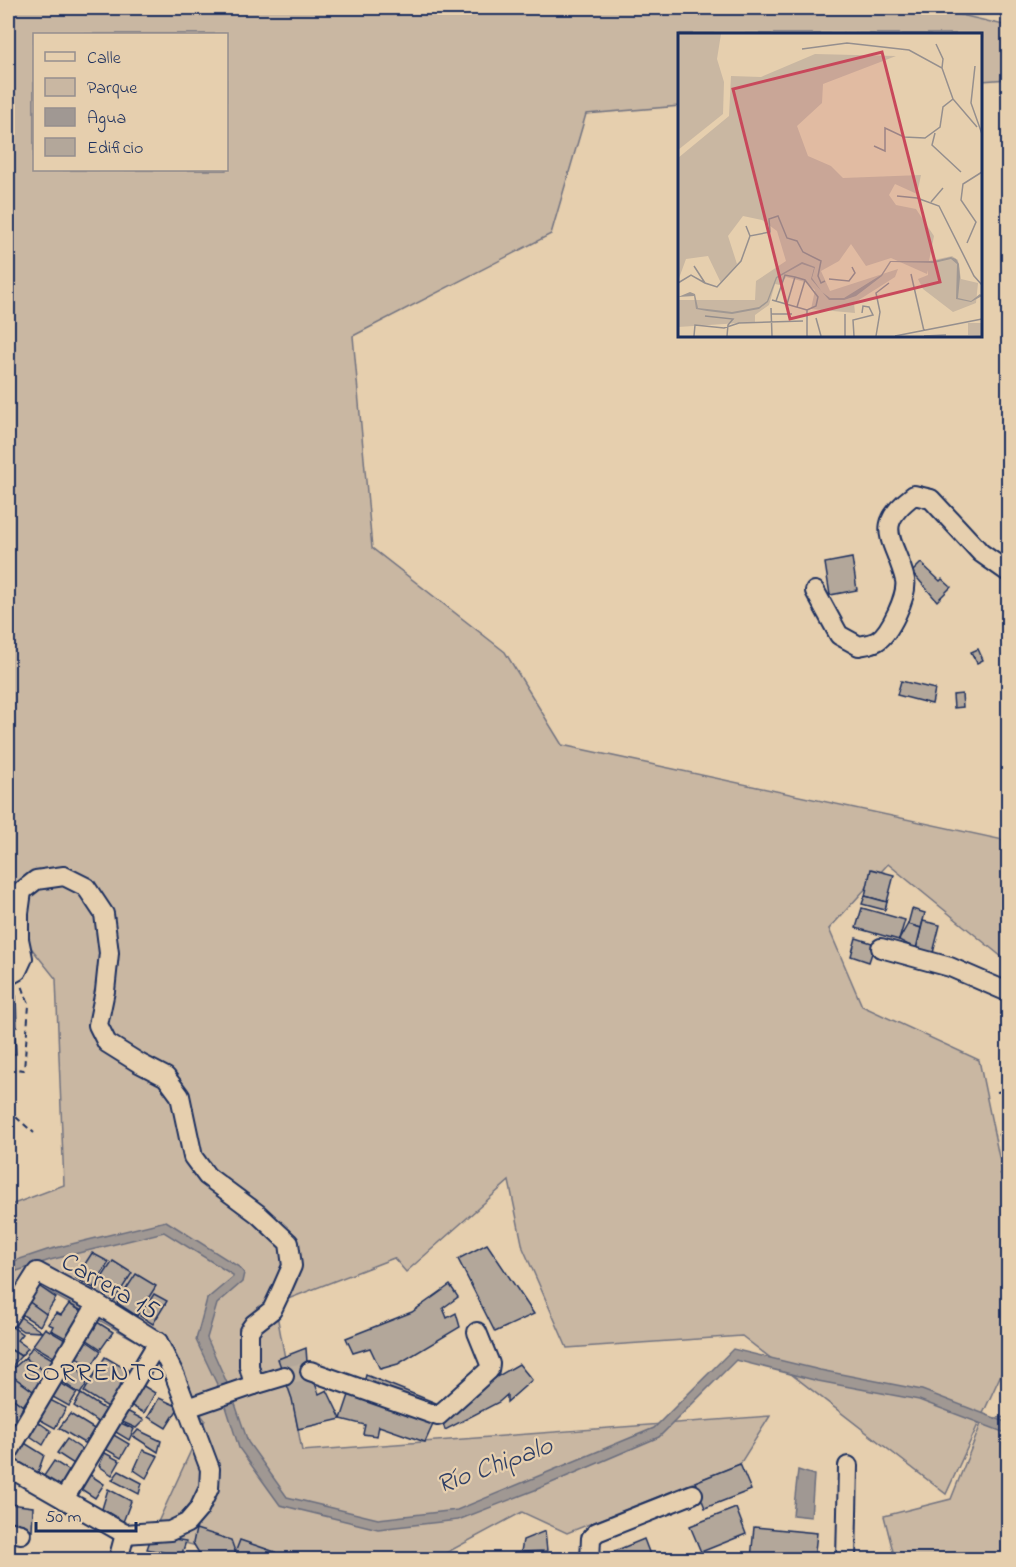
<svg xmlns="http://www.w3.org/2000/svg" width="1016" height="1567" viewBox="0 0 1016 1567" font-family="'Indie Flower',sans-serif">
  <rect width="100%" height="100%" fill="#e6cfae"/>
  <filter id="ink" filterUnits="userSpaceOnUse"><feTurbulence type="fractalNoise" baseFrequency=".0167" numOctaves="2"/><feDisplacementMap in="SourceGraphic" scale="12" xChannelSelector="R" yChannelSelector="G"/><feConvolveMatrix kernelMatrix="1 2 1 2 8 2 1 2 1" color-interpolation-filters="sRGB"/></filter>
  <g filter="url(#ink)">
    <g fill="#c9b7a2" stroke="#727380" stroke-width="1.5" fill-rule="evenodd">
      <path d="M8 8H932L1008 26V79L982 81V34H680V106L586 114 551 234 353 336 372 548 505 652 562 745 1008 841V962L888 864 829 929 862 1006 979 1060 1001 1167 1008 1180V1359L946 1494 742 1336 567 1348 523 1248 509 1181 406 1272 394 1258 275 1304 302 1451 770 1416 740 1464 567 1533 522 1512 435 1559H250L152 1535 205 1420 153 1350 38 1286 8 1315V1206L64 1185 56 979 8 919ZM34 34H226V170H34Z"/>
      <polygon points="1008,1417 1008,1559 895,1559 884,1516 951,1499 983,1419"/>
    </g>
    <g fill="#a09893" stroke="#6b6e7e" stroke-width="1.5">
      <polygon points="166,1221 239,1267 244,1273 242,1282 217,1304 207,1338 231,1392 248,1442 287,1497 378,1519 457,1510 654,1428 733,1349 820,1370 922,1390 1008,1423 1008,1434 919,1400 818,1381 736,1360 659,1437 535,1490 458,1520 378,1529 280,1505 239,1448 223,1397 196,1340 207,1299 233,1277 233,1275 164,1232 50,1260 8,1274 8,1263 47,1250"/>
      <polygon points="798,1470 814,1475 811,1517 793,1515"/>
    </g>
    <g fill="#b3a79a" stroke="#1b2f5e" stroke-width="1.5">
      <polygon points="852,558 857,590 830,595 825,563"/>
      <polygon points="921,563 940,581 942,579 951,587 937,601 912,572"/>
      <polygon points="978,649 983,660 977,663 971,652"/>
      <polygon points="901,681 935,689 932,704 897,695"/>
      <polygon points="962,694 963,707 954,708 953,695"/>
      <polygon points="871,869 894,875 887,902 865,896"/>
      <polygon points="865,896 887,902 885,910 862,904"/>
      <polygon points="862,908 905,920 899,940 856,928"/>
      <polygon points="912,909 925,913 921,928 908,924"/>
      <polygon points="923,921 940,925 933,953 916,949"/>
      <polygon points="908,924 921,928 916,949 899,940"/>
      <polygon points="856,938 875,944 869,962 851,956"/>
      <polygon points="8,996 16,996 17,1027 8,1027"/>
      <polygon points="8,1033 15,1033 16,1054 8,1054"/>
      <polygon points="487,1244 534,1314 495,1332 458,1259"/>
      <polygon points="92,1253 109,1262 93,1288 76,1278"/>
      <polygon points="113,1261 132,1273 112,1304 93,1291"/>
      <polygon points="136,1274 156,1286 137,1316 117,1303"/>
      <polygon points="37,1285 56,1298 46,1314 28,1301"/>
      <polygon points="450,1285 458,1297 443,1308 447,1318 456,1313 460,1327 398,1364 380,1369 370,1348 353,1353 346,1338 412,1312"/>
      <polygon points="154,1294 167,1301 153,1324 140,1316"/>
      <polygon points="28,1301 46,1314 40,1326 18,1312"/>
      <polygon points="69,1304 85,1313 69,1340 51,1330 53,1326 48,1324 56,1313 61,1315"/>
      <polygon points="13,1312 42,1332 23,1331 8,1321"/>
      <polygon points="94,1320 113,1332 101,1349 83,1337"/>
      <polygon points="8,1324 22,1334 17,1340 28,1348 21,1356 8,1348"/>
      <polygon points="45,1328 67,1341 55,1358 33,1345"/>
      <polygon points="82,1338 101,1351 91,1367 72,1354"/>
      <polygon points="32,1347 54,1360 47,1373 25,1358"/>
      <polygon points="8,1348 21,1356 8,1371"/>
      <polygon points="306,1348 307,1362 319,1394 327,1390 341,1419 298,1429 292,1399 278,1359"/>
      <polygon points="105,1357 131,1372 108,1407 84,1392"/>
      <polygon points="25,1358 47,1373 33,1391 8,1373"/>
      <polygon points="68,1360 77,1363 86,1385 80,1394 57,1378"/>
      <polygon points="519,1364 532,1380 507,1402 507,1395 499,1402 445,1430 442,1420 486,1383"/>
      <polygon points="8,1373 33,1391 23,1406 8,1395"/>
      <polygon points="366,1375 436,1403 434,1411 363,1386"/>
      <polygon points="59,1382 77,1393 69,1406 51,1396"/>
      <polygon points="142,1385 155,1393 144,1413 130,1405"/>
      <polygon points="352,1386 436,1418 425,1442 379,1426 377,1436 363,1434 365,1425 341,1419"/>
      <polygon points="81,1394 106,1410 98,1422 74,1406"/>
      <polygon points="8,1395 23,1406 16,1425 8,1420"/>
      <polygon points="46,1398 66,1408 55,1428 35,1417"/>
      <polygon points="159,1398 179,1407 166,1428 148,1417"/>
      <polygon points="123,1409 144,1420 136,1428 116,1419"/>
      <polygon points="70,1414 96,1430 84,1443 59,1428"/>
      <polygon points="31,1417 51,1431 43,1445 23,1431"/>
      <polygon points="114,1420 134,1429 129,1440 109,1428"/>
      <polygon points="138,1430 161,1441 158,1452 133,1436"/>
      <polygon points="107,1431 129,1444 121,1458 97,1444"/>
      <polygon points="67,1439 83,1450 74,1464 57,1453"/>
      <polygon points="23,1442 44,1455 38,1472 44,1476 54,1461 70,1471 61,1494 12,1464"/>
      <polygon points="143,1450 158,1456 146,1478 134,1470"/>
      <polygon points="105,1453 120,1461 112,1475 99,1466"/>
      <polygon points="740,1464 751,1490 705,1508 695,1482"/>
      <polygon points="119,1471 142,1483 139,1494 112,1480"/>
      <polygon points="87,1473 104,1484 95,1498 78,1487"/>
      <polygon points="108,1489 131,1501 123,1522 102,1509"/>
      <polygon points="10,1504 33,1507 32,1531 8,1525"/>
      <polygon points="736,1508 746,1534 701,1552 690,1526"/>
      <polygon points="754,1527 817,1533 814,1560 751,1559"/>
      <polygon points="196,1529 231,1540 238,1560 202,1558 193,1543"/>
      <polygon points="545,1531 547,1551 521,1552 523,1540"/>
      <polygon points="152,1535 186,1541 181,1557 147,1549"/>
      <polygon points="644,1539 652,1560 599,1560 598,1558"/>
      <polygon points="240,1540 275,1552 283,1560 238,1560 235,1553"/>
      <polygon points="159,1551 165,1553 164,1560 141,1560 142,1555 158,1557"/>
    </g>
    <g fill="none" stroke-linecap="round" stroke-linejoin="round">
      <polyline stroke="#bdaf9e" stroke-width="18" stroke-dasharray="18 9" stroke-linecap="butt" points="284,1376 310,1371"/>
      <g stroke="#1b2f5e" stroke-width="22">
        <g id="minor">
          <path d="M815 591 839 635 859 646C864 645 872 644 877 641 890 633 908 595 905 580 895 539 871 527 914 495L931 499 981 553 1008 572"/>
          <polyline points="881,948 950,967 1008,992"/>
          <polyline points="8,976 17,971 23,958 19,939 19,913 22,891 36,880 64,876 86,887 104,914 109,953 105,991 98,1025 107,1043 139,1063 166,1077 180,1096 193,1157 207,1176 258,1214 289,1243 292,1266 281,1291 272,1310 254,1324 249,1331 249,1366 254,1385 284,1376"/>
          <polyline points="8,1318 37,1272 97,1304 158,1342 175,1376 210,1469 209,1488 199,1509 187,1523 170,1531 125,1534"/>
          <polyline points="310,1371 438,1416 489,1370 490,1364 477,1332"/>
          <polyline points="187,1408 254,1385"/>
          <polyline points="8,1453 97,1304"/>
          <polyline points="8,1467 125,1534"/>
          <polyline points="64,1499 158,1342"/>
          <polyline points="8,1531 21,1534"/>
          <polyline points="118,1560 125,1534"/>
          <polyline points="590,1560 591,1538 597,1532 693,1494"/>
          <polyline points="846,1560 848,1466"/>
        </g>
      </g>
      <g stroke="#1b2f5e" stroke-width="2" stroke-dasharray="6 4.5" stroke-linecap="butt">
        <polyline points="8,1068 24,1070 29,1005 22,985"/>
        <polyline points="997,1092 1008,1090"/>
        <polyline points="8,1110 34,1133"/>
        <polyline points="998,1135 1008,1133"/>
        <polyline points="1000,1174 1008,1172"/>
      </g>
      <use href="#minor" stroke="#e6cfae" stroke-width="18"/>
    </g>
  </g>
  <g text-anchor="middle" stroke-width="4.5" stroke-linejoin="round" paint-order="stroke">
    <g font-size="26" fill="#1b2f5e" stroke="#e6cfae">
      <text transform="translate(111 1285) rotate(30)" y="9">Carrera 15</text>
    </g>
    <g font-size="27" letter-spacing="1.5" fill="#1b2f5e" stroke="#e6cfae">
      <text x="95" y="1380">SORRENTO</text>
    </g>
    <g font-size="27" font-style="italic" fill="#2f3f66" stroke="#e6cfae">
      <text transform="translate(494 1464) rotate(-20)" y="9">Río Chipalo</text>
    </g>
  </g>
  <g transform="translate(678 33)">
    <rect width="304" height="304" fill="#e6cfae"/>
    <path d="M0 1H43L39 26 46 49 45 81 0 117ZM137 21 218 23 145 51 144 70 119 93 130 123 153 133 165 145 243 142 239 161 217 151 211 162 218 172 238 176 256 203 251 228 274 223 280 227 283 246 300 250 298 270 275 279 245 256 240 246 250 242V237L249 241 213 225 188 233 173 211 161 228 143 238 152 258 220 236 217 244 176 270 177 280 133 276 137 257 127 249 108 244 102 252 97 251 91 272 77 282V289L0 294V267H77L78 248 108 228 99 198 84 187 65 183 50 203 59 231 43 250 30 223 8 226 0 248V125L51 83 53 43 83 44ZM290 290H304V303L290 302Z" fill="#c9b7a2"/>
    <path d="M273 224 278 226 281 231 282 244 280 265 293 268 302 261 304 263 293 269 278 266 279 231 273 226 256 230 213 229 204 243 178 263 166 267H151L133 246 136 235 124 231 99 245 90 269 81 276 54 281 29 278 18 276 16 263 0 264 12 259 17 261 20 275 29 276 54 279 81 274 89 268 98 244 124 229 137 234 134 245 144 259 152 265H166L203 242 212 228H256Z" fill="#a09893"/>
    <path fill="none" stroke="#958f8e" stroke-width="1.5" d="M258 11 265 26 264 35M124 16 169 10 231 17 264 35 275 66 265 74 262 94 247 105 226 104 207 95V118L196 113M297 33 293 70 304 101M275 66 299 94M257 100 254 112 283 139M219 163 239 165 261 173 296 243 304 252M253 169 265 155M68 193 72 203 92 199 91 186 100 183 109 205 119 208 125 219 143 228 140 243 143 250 147 248M289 210 298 189 283 167 285 151 304 139M16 233 27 250 39 254 63 228 72 203M233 241 246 298M151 246 171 248 177 240 174 234M0 250 13 242 27 250M94 267 129 277M98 268 107 242 117 244 127 247 140 264 138 273 129 277M109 271 117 244M119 274 127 247M93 275 94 303M93 281H114M167 281V303M27 283 55 286 50 292 49 303M138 285 143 303M16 303 17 292 46 295 61 290 125 288M129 303V277M176 303 175 287 195 282 191 274 185 273 184 280M198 303 202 279 198 260 211 250M217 303 304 286M246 303 268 302"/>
    <path fill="#c8485b" fill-opacity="0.15" stroke="#c8485b" stroke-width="3" d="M204 19 262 249 112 286 55 56Z"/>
    <rect width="304" height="304" fill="none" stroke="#1b2f5e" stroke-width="3"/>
  </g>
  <rect width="1016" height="1567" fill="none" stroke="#e6cfae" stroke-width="30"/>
  <rect x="15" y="15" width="986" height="1537" fill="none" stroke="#1b2f5e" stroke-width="2" filter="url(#ink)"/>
  <rect x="33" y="33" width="195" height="138" fill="#e6cfae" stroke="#958f8e" stroke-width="1.5"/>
  <rect x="45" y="52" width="30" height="9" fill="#e6cfae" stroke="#958f8e" stroke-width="1.5"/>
  <text x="87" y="63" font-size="18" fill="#1b2f5e">Calle</text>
  <rect x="45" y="78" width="30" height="18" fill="#c9b7a2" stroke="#958f8e" stroke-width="1.5"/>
  <text x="87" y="93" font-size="18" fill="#1b2f5e">Parque</text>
  <rect x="45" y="108" width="30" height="18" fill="#a09893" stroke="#958f8e" stroke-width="1.5"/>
  <text x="87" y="123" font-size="18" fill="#1b2f5e">Agua</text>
  <rect x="45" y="138" width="30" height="18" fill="#b3a79a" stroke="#958f8e" stroke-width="1.5"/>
  <text x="87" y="153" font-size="18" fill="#1b2f5e">Edificio</text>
  <path d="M36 1522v9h100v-9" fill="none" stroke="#1b2f5e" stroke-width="3"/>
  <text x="45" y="1522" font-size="18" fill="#1b2f5e" stroke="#e6cfae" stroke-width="4.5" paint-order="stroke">50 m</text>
</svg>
